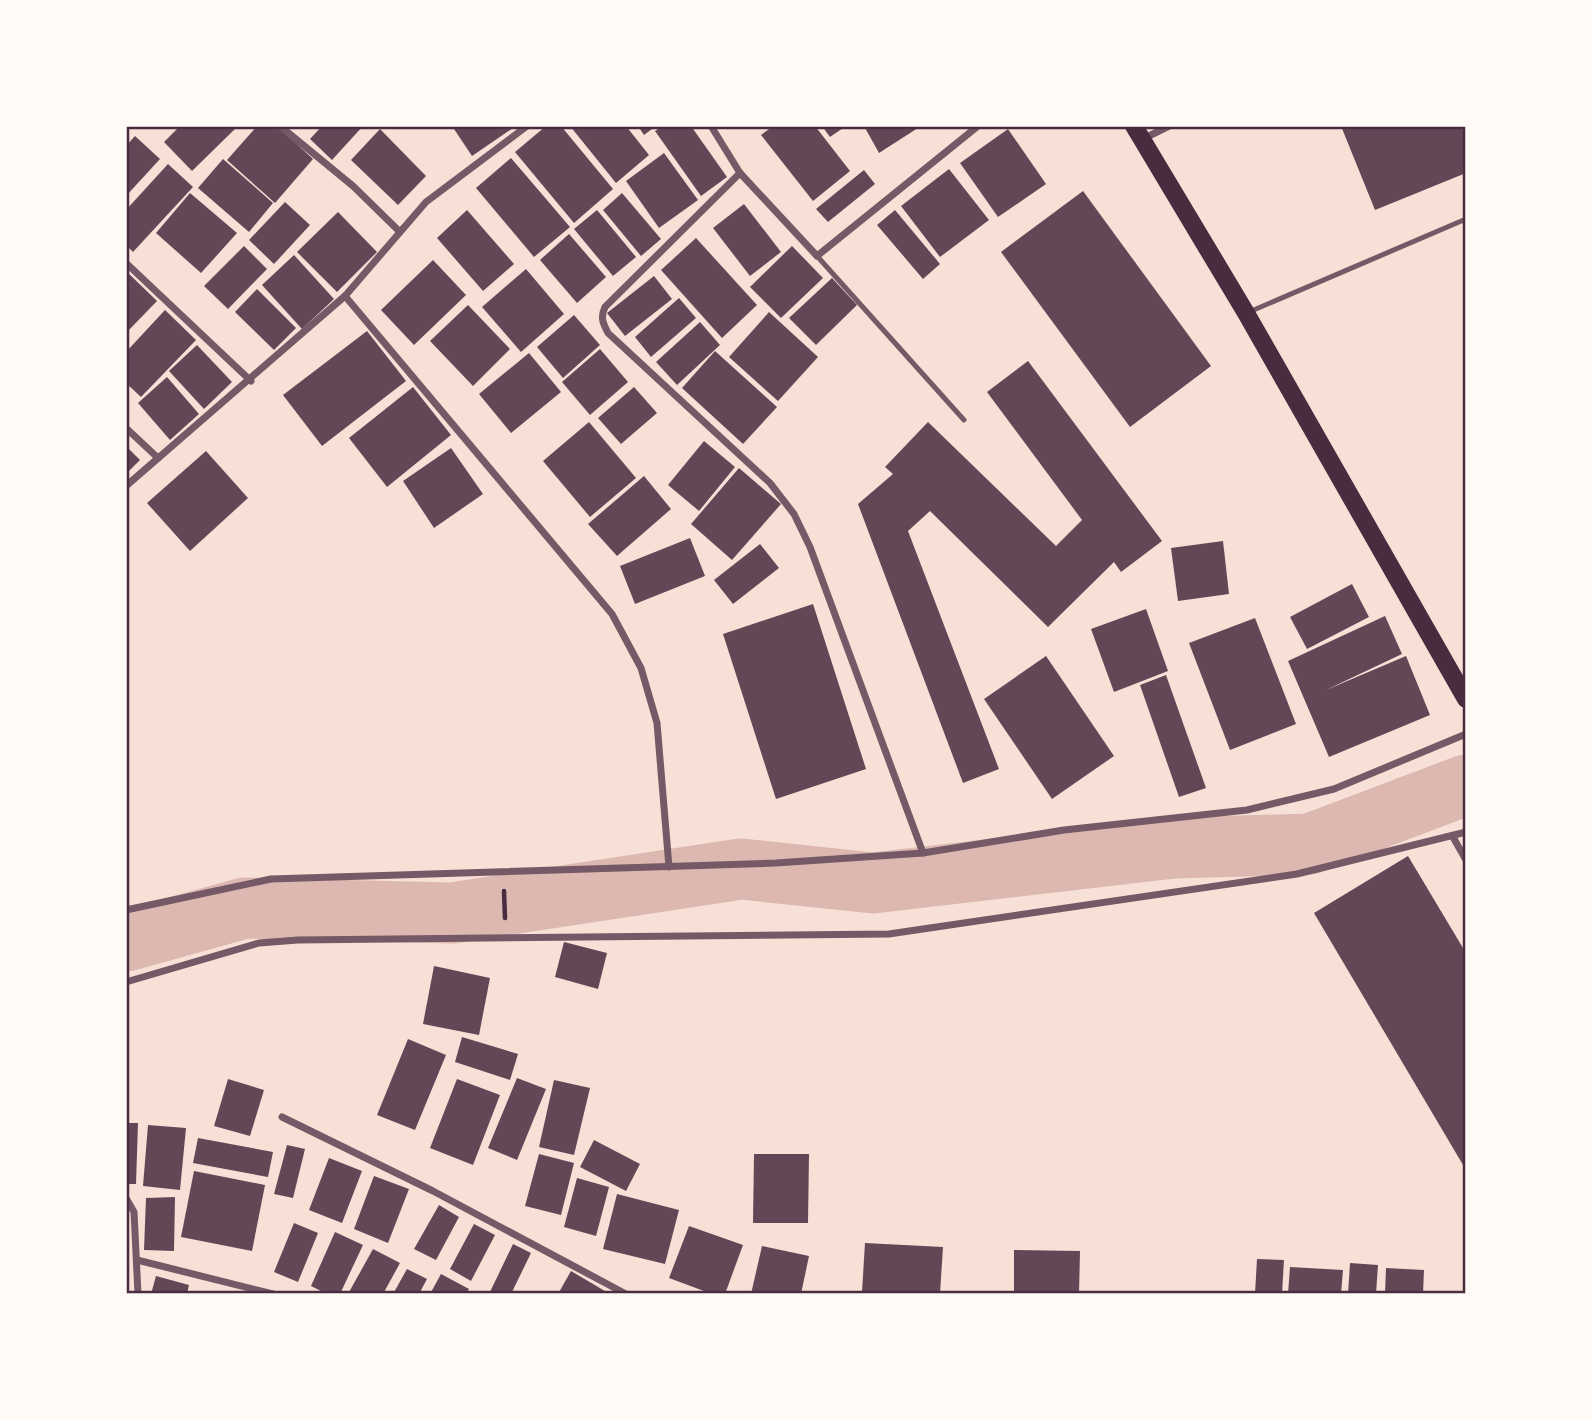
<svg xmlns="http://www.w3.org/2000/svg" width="1592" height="1420" viewBox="0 0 1592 1420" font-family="'Asap Condensed',sans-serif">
  <rect width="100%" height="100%" fill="#f7e1d7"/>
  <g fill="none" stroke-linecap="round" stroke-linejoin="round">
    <polyline stroke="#dcb8b0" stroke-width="61" points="126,941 245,908 452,913 741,869 873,883 1174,848 1310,844 1466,785"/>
  </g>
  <g fill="#644757">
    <polygon points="180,126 238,126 192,171 164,142"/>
    <polygon points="257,126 277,126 313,159 275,203 227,160"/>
    <polygon points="322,126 363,126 332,160 310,139"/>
    <polygon points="452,126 516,126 472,156"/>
    <polygon points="546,126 561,126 613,189 574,223 515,152"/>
    <polygon points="570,126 626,126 649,155 616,183"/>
    <polygon points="638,126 656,126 644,135"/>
    <polygon points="663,126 691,126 727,177 701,196 655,131"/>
    <polygon points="773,126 815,126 850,171 813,201 761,135"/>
    <polygon points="822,126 846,126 830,137"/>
    <polygon points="864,126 921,126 879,153"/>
    <polygon points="1341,126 1466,126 1466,173 1375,210"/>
    <polygon points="380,129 426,176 398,205 351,160"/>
    <polygon points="1008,129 1046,184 998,217 960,163"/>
    <polygon points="135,136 160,159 126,196 126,146"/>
    <polygon points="664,153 698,200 659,228 626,181"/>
    <polygon points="511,158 570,227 534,257 476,188"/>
    <polygon points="223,159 273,203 249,232 198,188"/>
    <polygon points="168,164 193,187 133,252 126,245 126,210"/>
    <polygon points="949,169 989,220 940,257 901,206"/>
    <polygon points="864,170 875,184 828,222 816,209"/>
    <polygon points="1083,191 1211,366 1130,427 1001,252"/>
    <polygon points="190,193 237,233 201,273 156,233"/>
    <polygon points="622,193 661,239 641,256 603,210"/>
    <polygon points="285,202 310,225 274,264 249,240"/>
    <polygon points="744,204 781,252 750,276 713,228"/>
    <polygon points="467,210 514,264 483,291 437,238"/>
    <polygon points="597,210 636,257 613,276 574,229"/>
    <polygon points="895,210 940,264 923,279 877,225"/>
    <polygon points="338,212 377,252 337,292 297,252"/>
    <polygon points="569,234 606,277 577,303 540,260"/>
    <polygon points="696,238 757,305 722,338 661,270"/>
    <polygon points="244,246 267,269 228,309 204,286"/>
    <polygon points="792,246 823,278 781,318 750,287"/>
    <polygon points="294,255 334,299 302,329 262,285"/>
    <polygon points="433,260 466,295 414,345 381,310"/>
    <polygon points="526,269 564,314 521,352 482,307"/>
    <polygon points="126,271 157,301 126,333"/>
    <polygon points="654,276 672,299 625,336 607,313"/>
    <polygon points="832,278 857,305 816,345 789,318"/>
    <polygon points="257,289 296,328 274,350 235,312"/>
    <polygon points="679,298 696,318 651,357 635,337"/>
    <polygon points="468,305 510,349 473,386 430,341"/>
    <polygon points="165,310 196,340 141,397 126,383 126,352"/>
    <polygon points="769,312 818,357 778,401 729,357"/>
    <polygon points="574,315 600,345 563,378 537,347"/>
    <polygon points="700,322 720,345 677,385 656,362"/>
    <polygon points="367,331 406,381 322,446 283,395"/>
    <polygon points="197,345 232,382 204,409 169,371"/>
    <polygon points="600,349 628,382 590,415 562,382"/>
    <polygon points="715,351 777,407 743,444 682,388"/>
    <polygon points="529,353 561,392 511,433 479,394"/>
    <polygon points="1028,361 1162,541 1121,572 1114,562 1048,627 930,511 908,531 999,769 963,783 858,504 893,474 885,467 928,422 1056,546 1082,520 987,392"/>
    <polygon points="167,377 199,414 170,440 138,403"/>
    <polygon points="413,387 451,435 387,487 349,438"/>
    <polygon points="634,387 657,413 621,444 598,418"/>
    <polygon points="589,422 636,478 590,517 543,461"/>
    <polygon points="704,441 735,467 699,511 668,485"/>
    <polygon points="126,446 140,460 126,474"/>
    <polygon points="451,448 483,494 434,528 403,481"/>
    <polygon points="206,451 248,498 190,551 147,503"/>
    <polygon points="739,468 781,504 732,560 691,524"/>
    <polygon points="644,476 671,509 617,556 588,524"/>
    <polygon points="690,538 705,576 635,604 620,566"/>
    <polygon points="1223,541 1229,594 1178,601 1171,548"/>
    <polygon points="760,544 779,568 733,604 714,580"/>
    <polygon points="1352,584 1369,617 1307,649 1290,617"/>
    <polygon points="813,604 866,769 776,799 723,634"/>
    <polygon points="1146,609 1168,671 1114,692 1091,629"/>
    <polygon points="1385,616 1402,654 1326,690 1406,656 1430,715 1329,757 1288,661"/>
    <polygon points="1255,618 1296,724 1230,750 1189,643"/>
    <polygon points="1046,656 1114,756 1052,799 984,699"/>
    <polygon points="1166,675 1206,788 1179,797 1140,685"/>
    <polygon points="1408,856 1466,953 1466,1170 1314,913"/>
    <polygon points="564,942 607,953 598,989 555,977"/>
    <polygon points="434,966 490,978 479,1035 423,1024"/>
    <polygon points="462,1037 518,1054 510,1080 455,1062"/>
    <polygon points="408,1039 446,1055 415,1130 377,1115"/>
    <polygon points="517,1078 546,1089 517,1160 488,1148"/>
    <polygon points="228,1079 264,1090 250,1136 214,1126"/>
    <polygon points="457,1079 500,1095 473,1165 430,1148"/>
    <polygon points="554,1080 590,1088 574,1155 539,1147"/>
    <polygon points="126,1123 138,1123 136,1184 126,1184"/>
    <polygon points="148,1125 186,1128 180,1190 143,1186"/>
    <polygon points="198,1138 273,1152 268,1177 193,1163"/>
    <polygon points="594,1140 640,1164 626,1191 580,1167"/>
    <polygon points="287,1145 305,1149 293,1198 274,1194"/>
    <polygon points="539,1154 574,1163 561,1215 525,1206"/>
    <polygon points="754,1154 809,1154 808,1223 753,1223"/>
    <polygon points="329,1158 362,1171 342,1223 309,1210"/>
    <polygon points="194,1171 265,1185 252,1251 181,1237"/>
    <polygon points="374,1176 409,1189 388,1243 354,1229"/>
    <polygon points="577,1178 609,1187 596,1236 564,1227"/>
    <polygon points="617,1194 679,1210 665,1264 603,1249"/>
    <polygon points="175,1197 174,1251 144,1250 146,1198"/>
    <polygon points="439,1205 459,1217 436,1260 414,1249"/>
    <polygon points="294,1223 318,1233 298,1282 274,1272"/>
    <polygon points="474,1224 495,1235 471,1281 450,1269"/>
    <polygon points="689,1226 743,1245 725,1294 712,1294 669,1278"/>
    <polygon points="335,1232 363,1245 340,1294 327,1294 311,1286"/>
    <polygon points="865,1243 943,1247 940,1294 862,1292"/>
    <polygon points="513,1244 531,1253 511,1294 489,1294"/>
    <polygon points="762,1246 809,1256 801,1294 751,1294"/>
    <polygon points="373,1249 400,1263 383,1294 348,1294"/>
    <polygon points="1014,1250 1080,1251 1079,1294 1014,1294"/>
    <polygon points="1257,1259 1284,1260 1282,1294 1255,1294"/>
    <polygon points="1350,1263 1378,1265 1376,1294 1348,1294"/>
    <polygon points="1290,1267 1343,1270 1341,1294 1288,1294"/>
    <polygon points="1386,1268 1424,1270 1423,1294 1385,1294"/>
    <polygon points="407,1269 427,1279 419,1294 393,1294"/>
    <polygon points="571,1271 610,1294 558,1294"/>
    <polygon points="441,1274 469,1289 466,1294 430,1294"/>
    <polygon points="156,1276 189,1285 187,1294 151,1294"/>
  </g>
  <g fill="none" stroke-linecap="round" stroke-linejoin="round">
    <polyline stroke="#4a2c40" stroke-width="4.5" points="504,891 505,918"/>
    <g stroke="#755966" stroke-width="5">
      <polyline points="817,256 964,420"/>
      <polyline points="1249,312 1466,219"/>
    </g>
    <g stroke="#755966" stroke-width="7">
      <polyline points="280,126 353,186 399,231"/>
      <polyline points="711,126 740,173 817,256 978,126"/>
      <polyline points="1143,139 1169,126"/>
      <path d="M740 173 605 307C600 318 603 323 608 333L770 483 794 514 810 547 923 853"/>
      <polyline points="126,263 251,381"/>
      <polyline points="345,296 612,614 641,668 657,723 669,867"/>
      <polyline points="126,428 158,458"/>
      <polyline points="126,486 345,296 426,202 527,126"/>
      <polyline points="1453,837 1466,860"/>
      <polyline points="126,910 271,879 776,863 923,853 1064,830 1247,810 1334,789 1466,734"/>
      <polyline points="126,982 259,943 298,940 889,934 1297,874 1466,832"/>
      <polyline points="282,1117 433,1191 626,1294"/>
      <polyline points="126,1198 134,1212 138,1294"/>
      <polyline points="137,1260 273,1294"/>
    </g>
    <polyline stroke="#4a2c40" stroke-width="18" points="1134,126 1246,313 1466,699"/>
  </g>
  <rect width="1592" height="1420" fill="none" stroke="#fffaf5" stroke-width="256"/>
  <rect x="128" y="128" width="1336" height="1164" fill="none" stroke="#4a2c40" stroke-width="2.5"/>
</svg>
